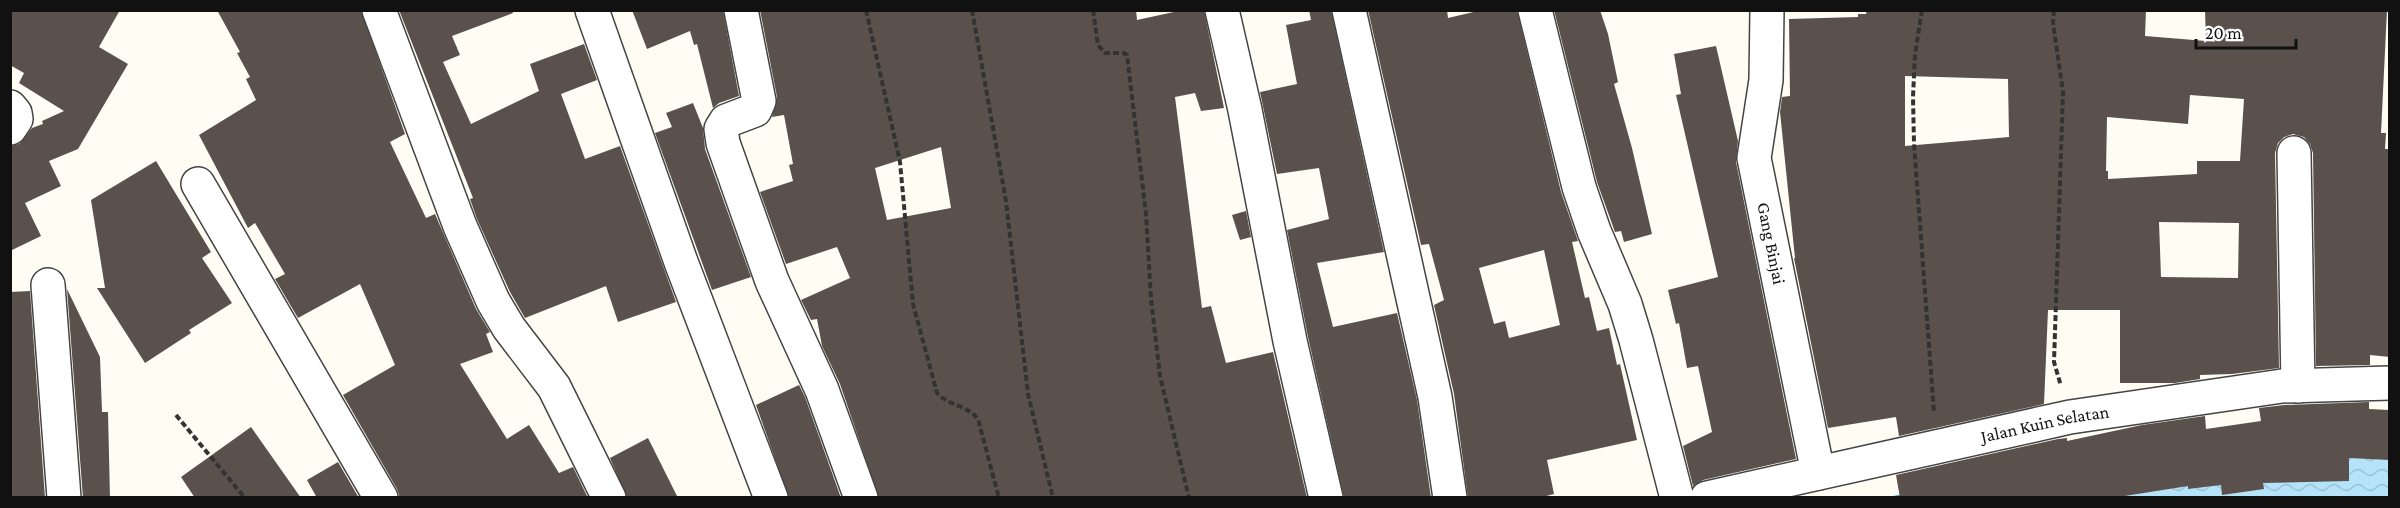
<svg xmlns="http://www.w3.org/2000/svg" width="2400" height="508" viewBox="0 0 2400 508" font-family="'Crimson Pro',serif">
  <defs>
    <pattern id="water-waves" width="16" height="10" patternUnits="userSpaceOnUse" patternTransform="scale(1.5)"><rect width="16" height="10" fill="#b5e3fa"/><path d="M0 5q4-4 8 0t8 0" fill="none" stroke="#9bc2d5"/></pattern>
  </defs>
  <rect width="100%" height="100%" fill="#fffcf4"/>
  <polygon fill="url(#water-waves)" stroke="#389dd5" stroke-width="1.5" points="2389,417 2389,497 1887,498 2186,437"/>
  <g fill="#5a514c" fill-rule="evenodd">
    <polygon points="10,10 120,10 99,47 128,64 78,149 49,161 61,186 25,203 41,236 10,251 10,146 19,144 32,128 43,124 42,121 64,111 19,83 24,73 10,65"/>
    <polygon points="217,10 361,10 405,134 390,142 426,218 435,214 476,309 490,332 486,334 493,352 460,364 507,439 529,425 559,473 573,467 588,498 400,498 397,489 343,395 395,365 360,284 298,318 275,279 285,274 255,223 248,228 199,135 256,100 246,79 250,77 237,53 240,52"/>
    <polygon points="399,10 512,10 513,13 452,36 460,55 443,62 471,124 539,91 530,64 584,44 597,80 561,94 585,159 620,146 676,302 618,322 606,286 525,318 510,292 477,219 470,199 473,198"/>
    <polygon points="632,10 723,10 739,96 719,103 713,108 697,44 694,45 690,31 647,49"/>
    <path d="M760 10H1136L1137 20 1183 10H1204L1224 108 1201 111 1195 93 1175 97 1202 308 1211 306 1226 363 1273 352 1307 498H879L840 384 822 346 817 319 811 320 801 300 850 278 837 247 786 264 760 192 793 181 789 165 793 164 784 115 772 117 777 97ZM941 147 951 208 887 220 875 168Z"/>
    <polygon points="1309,10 1331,10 1384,252 1317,263 1333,327 1397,313 1417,400 1431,498 1344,498 1308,337 1287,230 1329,219 1319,168 1277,174 1260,92 1297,84 1286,25 1311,20"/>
    <path d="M1368 10H1447L1448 18 1482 10H1517L1561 192 1578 241 1572 242 1585 298 1589 297 1597 331 1609 328 1617 365 1620 364 1637 440 1547 460 1554 494 1539 498H1468L1454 394 1434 305 1444 300 1429 244 1421 245ZM1544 250 1560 325 1509 338 1505 321 1494 324 1479 268Z"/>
    <polygon points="1554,10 1600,10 1608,34 1618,82 1614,84 1632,148 1652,234 1624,242 1621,231 1615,232 1597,182"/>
    <path d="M1867 10H2146L2145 36 2206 41 2205 10H2387L2381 133H2386L2385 149H2390V357L2370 355V365L2316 366 2313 153 2310 144 2304 137 2293 134 2284 137 2278 143 2275 153 2279 368 2232 374 2200 375V379L2175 383H2120V310H2048L2044 404 1899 436 1896 417 1828 428 1794 258H1795L1780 112 1782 97 1790 96 1789 19 1858 17V14H1866ZM1905 76 2008 79 2009 137 1905 146ZM2190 95 2244 99 2240 161H2197V174L2108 179V171H2106L2107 117 2188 124ZM2159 222 2239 223 2238 278 2161 277Z"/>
    <polygon points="1716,46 1738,141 1736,162 1796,459 1703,480 1693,486 1683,446 1712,432 1698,366 1687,368 1679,323 1676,324 1668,290 1718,277 1676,95 1681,94 1674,54"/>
    <polygon points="693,103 703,128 705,149 751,277 712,290 655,133 672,127 666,113"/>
    <polygon points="156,161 211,252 202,258 232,303 189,330 191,333 145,363 97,288 105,288 91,200"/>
    <polygon points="1246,211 1251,237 1240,240 1232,215"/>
    <polygon points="67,289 100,357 102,412 108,412 110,498 83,498"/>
    <polygon points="30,291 45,498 12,498 10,292"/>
    <polygon points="799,385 805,397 841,498 789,498 756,405"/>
    <polygon points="2369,402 2369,409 2390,410 2390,460 2349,458 2349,481 2263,483 2264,489 2222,495 2221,485 2188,489 2188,486 2112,498 1900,498 1896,475 2058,439 2067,438 2067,441 2142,425 2205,416 2206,429 2261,421 2259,408 2284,405"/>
    <polygon points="251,427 301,498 195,498 181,477"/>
    <polygon points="648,438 678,498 627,498 610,458"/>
    <polygon points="338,462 359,498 317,498 307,480"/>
  </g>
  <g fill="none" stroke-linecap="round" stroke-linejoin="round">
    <g stroke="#444" stroke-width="36">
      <g id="minor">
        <polyline points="379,10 460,226 493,301 509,328 554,387 609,498"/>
        <polyline points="592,10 681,262 771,498"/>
        <polyline points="741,10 759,101 755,110 726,121 721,129 723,143 772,281 822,390 861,498"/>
        <polyline points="1222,10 1245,110 1290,341 1326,498"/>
        <polyline points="1349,10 1435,397 1450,498"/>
        <polyline points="1535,10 1579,187 1594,231 1625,304 1636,340 1677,498"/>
        <path id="s1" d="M1767 10 1766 80 1754 158 1818 473"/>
        <polyline points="10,107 15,113 16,119 10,128"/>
        <polyline points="2294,153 2298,386"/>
        <polyline points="198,184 381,498"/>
        <polyline points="48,285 64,498"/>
        <path id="s2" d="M1707 498 2070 417 2282 386 2390 383"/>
      </g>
    </g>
    <g stroke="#333" stroke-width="4" stroke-dasharray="6 3" stroke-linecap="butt">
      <path d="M866 10 900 162 913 304 937 393C949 406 967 405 978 419L999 498"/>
      <polyline points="972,10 1006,201 1028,394 1053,498"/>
      <polyline points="1093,10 1098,45 1105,53 1124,53 1127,55 1146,214 1151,299 1160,376 1189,498"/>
      <polyline points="1922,10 1915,55 1913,97 1914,144 1934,412"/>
      <polyline points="2054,10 2053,23 2063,92 2054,362 2061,386"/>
      <polyline points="176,415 245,498"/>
    </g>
    <use href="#minor" stroke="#fff" stroke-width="33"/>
  </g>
  <g text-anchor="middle" stroke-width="6" stroke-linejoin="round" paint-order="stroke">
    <g font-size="18" fill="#111" stroke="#fff">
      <text dy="6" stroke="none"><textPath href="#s1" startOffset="236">Gang Binjai</textPath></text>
      <text dy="6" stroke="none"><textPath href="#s2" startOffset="346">Jalan Kuin Selatan</textPath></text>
    </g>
  </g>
  <rect width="2400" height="508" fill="none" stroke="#111111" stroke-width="24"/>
  <path d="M2196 39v9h100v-9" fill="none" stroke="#111111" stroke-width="3"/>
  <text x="2205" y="39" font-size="18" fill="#111111" stroke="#ffffff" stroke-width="4.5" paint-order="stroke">20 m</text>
</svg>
